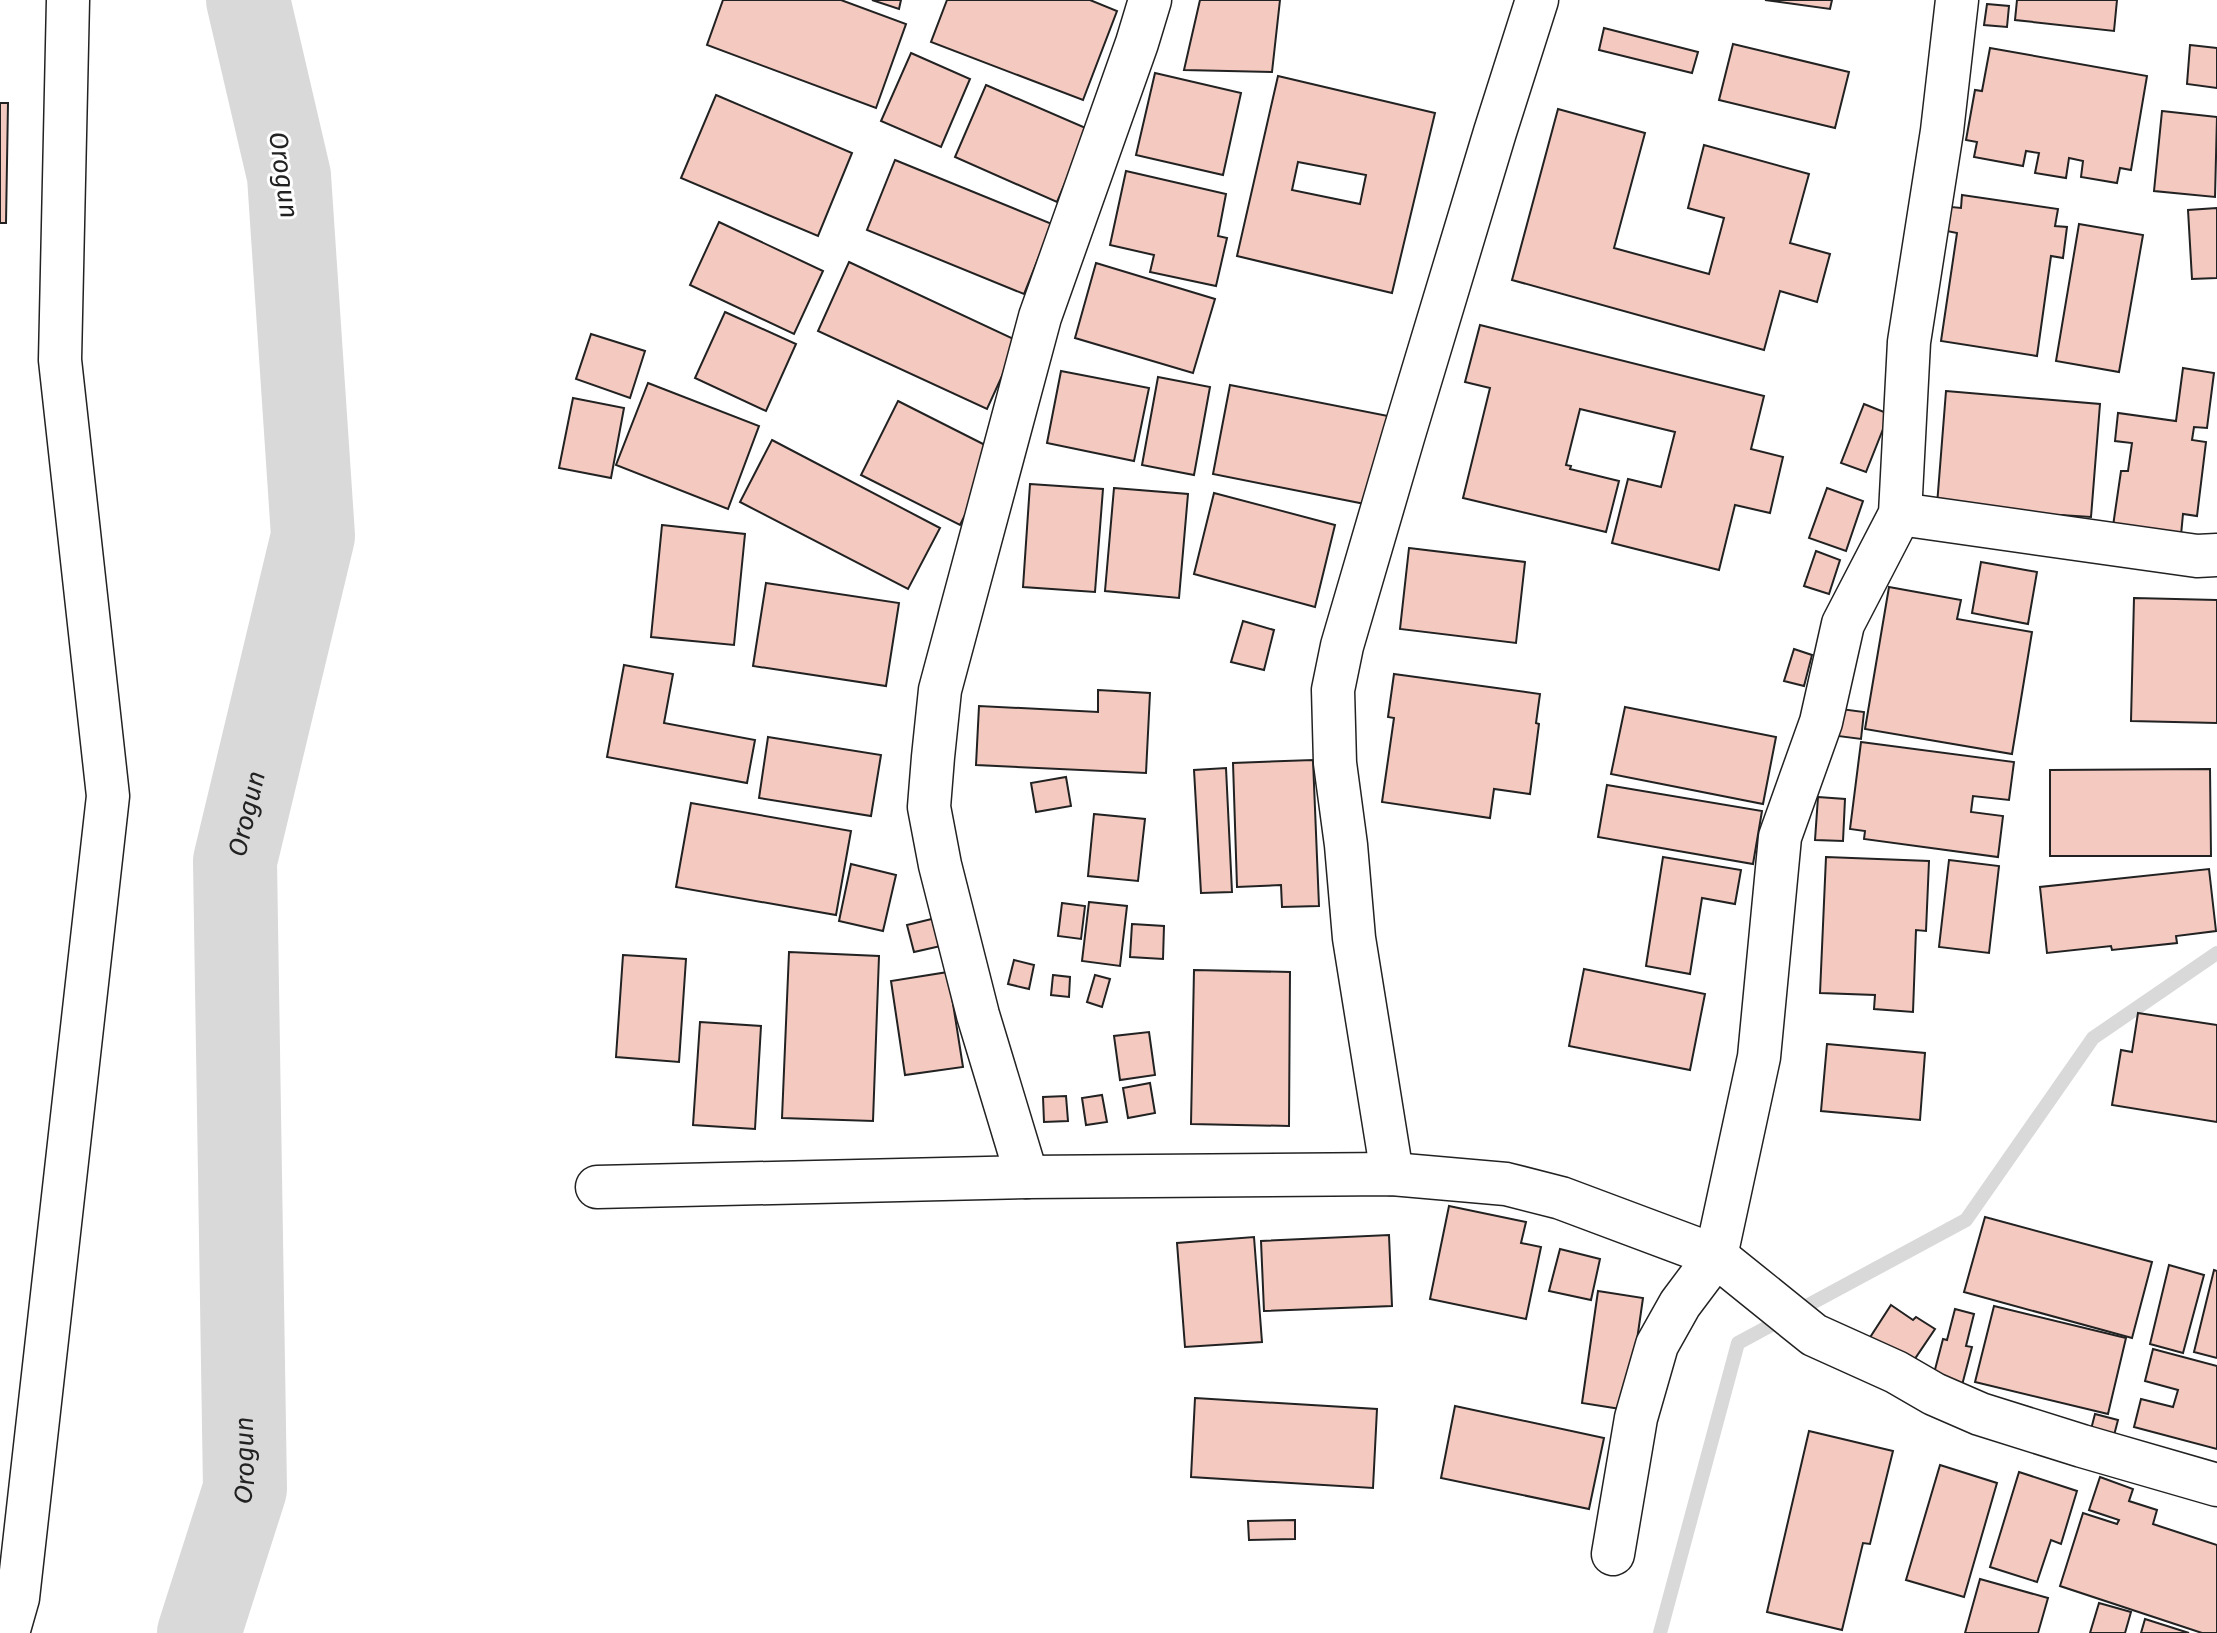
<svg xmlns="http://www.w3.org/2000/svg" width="2217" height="1633" viewBox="0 0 2217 1633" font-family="'Fira Sans',sans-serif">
  <rect width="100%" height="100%" fill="#fff"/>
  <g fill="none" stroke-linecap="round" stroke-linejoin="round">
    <polyline stroke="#d9d9d9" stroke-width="14" points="1660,1633 1738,1343 1966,1220 2093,1038 2217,953"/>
    <path stroke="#d9d9d9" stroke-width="84" id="s1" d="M199 1633 245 1489 235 861 313 536 289 176 248 0"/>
  </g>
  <g fill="#f3c9c0" stroke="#222" stroke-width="2" fill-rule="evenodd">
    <polygon points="723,0 841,0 906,24 876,108 707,45"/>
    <polygon points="872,0 901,0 899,9"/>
    <polygon points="947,0 1090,0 1117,11 1083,100 931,42"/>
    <polygon points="1200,0 1280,0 1272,72 1184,70"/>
    <polygon points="1765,0 1832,0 1830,9"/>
    <polygon points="2017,0 2117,0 2114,31 2015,20"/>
    <polygon points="1987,4 2009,6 2007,27 1984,25"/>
    <polygon points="1604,28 1698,52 1692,73 1599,50"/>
    <polygon points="1733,44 1849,72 1835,128 1719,100"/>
    <polygon points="2190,45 2217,48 2217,88 2187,84"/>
    <polygon points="1990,48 2147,76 2131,170 2120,168 2117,183 2081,177 2083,161 2069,158 2066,178 2035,173 2039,153 2026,151 2023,166 1974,157 1977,142 1966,140 1975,90 1982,91"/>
    <polygon points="911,53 970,79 941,147 881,121"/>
    <polygon points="1155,73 1241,93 1223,175 1136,155"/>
    <path d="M1278 76 1435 113 1392 293 1237 256ZM1298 162 1366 175 1360 204 1292 190Z"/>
    <polygon points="986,85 1088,129 1057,202 955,157"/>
    <polygon points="716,95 852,153 818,236 681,178"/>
    <polygon points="0,103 8,103 6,223 0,223"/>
    <polygon points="1558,109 1645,133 1614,248 1709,274 1724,218 1688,208 1704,145 1809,174 1790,243 1830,254 1817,302 1780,291 1764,350 1512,280"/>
    <polygon points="2162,111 2217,117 2215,197 2154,191"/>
    <polygon points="895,160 1052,224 1024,294 867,230"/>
    <polygon points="1126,171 1226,194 1218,236 1227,238 1216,286 1150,272 1154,255 1110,245"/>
    <polygon points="1962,195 2058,209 2055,226 2067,227 2063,258 2051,256 2037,356 1941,341 1957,233 1937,229 1941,206 1961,208"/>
    <polygon points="2217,208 2217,278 2192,279 2188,210"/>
    <polygon points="719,222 823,271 794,334 690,285"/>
    <polygon points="2079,224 2143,235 2119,372 2056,361"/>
    <polygon points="849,262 1018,341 987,409 818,331"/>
    <polygon points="1096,263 1215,299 1193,373 1075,338"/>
    <polygon points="725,312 796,344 766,411 695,378"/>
    <polygon points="1480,325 1764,396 1751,449 1783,457 1770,513 1735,505 1719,570 1612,543 1628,479 1661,487 1675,432 1580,409 1566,465 1571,466 1570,469 1619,481 1606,532 1463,498 1490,388 1465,382"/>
    <polygon points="591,334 645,351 630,398 576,379"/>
    <polygon points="2183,368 2214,373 2207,428 2194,427 2192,440 2206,442 2197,516 2183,514 2181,535 2113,526 2121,471 2128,471 2132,443 2115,441 2118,413 2176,421"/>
    <polygon points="1061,371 1149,388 1134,461 1047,443"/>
    <polygon points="1158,377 1210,387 1194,475 1142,465"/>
    <polygon points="648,383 759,426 728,509 616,465"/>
    <polygon points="1230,385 1388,416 1370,505 1213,474"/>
    <polygon points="1946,391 2100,404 2091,517 2061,515 2060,524 1937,505"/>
    <polygon points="573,398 624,408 611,478 559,468"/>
    <polygon points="898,401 997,451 960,525 861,475"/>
    <polygon points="1864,404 1889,414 1866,472 1841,463"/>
    <polygon points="772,440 940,528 908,589 740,502"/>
    <polygon points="1030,484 1103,489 1095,592 1023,587"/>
    <polygon points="1114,488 1188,494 1179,598 1105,591"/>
    <polygon points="1827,488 1863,501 1846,551 1809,538"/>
    <polygon points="1214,493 1335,525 1315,607 1194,574"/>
    <polygon points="662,525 745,534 734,645 651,637"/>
    <polygon points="1409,548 1525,562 1516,643 1400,629"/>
    <polygon points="1816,551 1840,560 1829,594 1804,586"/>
    <polygon points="1981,562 2037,572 2028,624 1972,613"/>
    <polygon points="766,583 899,603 886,686 753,666"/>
    <polygon points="1889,587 1961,600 1957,619 2032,632 2012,754 1865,729"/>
    <polygon points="2134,598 2217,600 2217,723 2131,721"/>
    <polygon points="1243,621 1274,630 1264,670 1231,662"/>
    <polygon points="1794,649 1812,655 1804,686 1784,681"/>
    <polygon points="624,665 673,674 664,723 755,740 747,783 607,757"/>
    <polygon points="1394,674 1540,694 1536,723 1539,724 1530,794 1494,789 1490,818 1382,802 1394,718 1388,717"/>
    <polygon points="1098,690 1150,693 1146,773 976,765 979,706 1098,712"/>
    <polygon points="1625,707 1776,737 1763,804 1611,774"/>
    <polygon points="1833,708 1864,712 1861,739 1830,735"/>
    <polygon points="768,737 881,755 871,816 759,798"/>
    <polygon points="1861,742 2014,762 2009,800 1973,796 1971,812 2003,816 1998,857 1864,839 1865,831 1850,829"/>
    <polygon points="1313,760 1319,906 1282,907 1281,885 1237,887 1233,763"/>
    <polygon points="1226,768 1232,892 1201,893 1194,770"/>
    <polygon points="2210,769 2211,856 2050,856 2050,770"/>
    <polygon points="1066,777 1071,806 1036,812 1031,783"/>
    <polygon points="1607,785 1762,811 1753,864 1598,837"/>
    <polygon points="1818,797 1845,799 1843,841 1815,840"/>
    <polygon points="691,803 851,831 836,915 676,887"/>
    <polygon points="1094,814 1145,819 1138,881 1088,876"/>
    <polygon points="1663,857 1741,870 1735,904 1702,898 1690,974 1646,966"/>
    <polygon points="1826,857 1929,861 1926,931 1916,930 1913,1012 1874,1009 1875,995 1820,993"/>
    <polygon points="1949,860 1999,866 1989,953 1939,947"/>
    <polygon points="851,864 896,875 883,931 839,921"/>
    <polygon points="2209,869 2216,931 2176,936 2177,943 2112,950 2111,946 2047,953 2040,887"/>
    <polygon points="1089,902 1127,906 1120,966 1082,961"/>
    <polygon points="1062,903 1085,906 1081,939 1058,936"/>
    <polygon points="948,915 954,943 914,952 907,925"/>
    <polygon points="1132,924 1164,926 1163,959 1130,957"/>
    <polygon points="789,952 879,956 873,1121 782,1118"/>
    <polygon points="623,955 686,959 679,1062 616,1057"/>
    <polygon points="1014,960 1034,965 1029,989 1008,984"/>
    <polygon points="1584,969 1705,994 1690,1070 1569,1046"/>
    <polygon points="1194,970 1290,972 1289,1126 1191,1124"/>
    <polygon points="948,972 963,1067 905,1075 891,981"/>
    <polygon points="1053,975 1070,977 1069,997 1051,995"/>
    <polygon points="1095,975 1110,979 1102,1007 1087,1002"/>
    <polygon points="2138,1013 2217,1025 2217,1122 2112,1105 2121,1050 2132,1052"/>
    <polygon points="700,1022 761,1026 755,1129 693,1125"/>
    <polygon points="1149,1032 1155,1075 1120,1080 1114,1036"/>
    <polygon points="1827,1044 1925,1053 1920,1120 1821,1111"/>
    <polygon points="1150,1083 1155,1113 1128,1118 1123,1088"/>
    <polygon points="1102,1095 1107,1122 1086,1125 1082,1098"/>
    <polygon points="1066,1096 1068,1121 1044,1122 1043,1097"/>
    <polygon points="1449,1206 1526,1222 1521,1243 1541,1247 1526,1319 1430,1299"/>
    <polygon points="1985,1217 2152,1262 2132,1338 1964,1292"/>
    <polygon points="1389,1235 1392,1306 1264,1311 1261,1241"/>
    <polygon points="1254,1237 1262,1342 1185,1347 1177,1243"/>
    <polygon points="1560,1249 1600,1259 1591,1300 1549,1291"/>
    <polygon points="2169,1265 2204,1275 2183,1353 2150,1344"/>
    <polygon points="2214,1270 2217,1271 2217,1358 2194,1352"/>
    <polygon points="1598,1291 1643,1298 1627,1410 1582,1403"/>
    <polygon points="1891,1305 1913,1320 1916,1317 1935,1329 1910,1366 1869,1339"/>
    <polygon points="1994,1306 2126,1338 2108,1414 1975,1382"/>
    <polygon points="1955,1309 1974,1314 1966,1346 1972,1347 1961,1389 1932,1381 1943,1339 1947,1340"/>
    <polygon points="2153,1349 2217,1366 2217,1449 2134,1427 2141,1399 2173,1407 2178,1390 2145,1381"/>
    <polygon points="1195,1398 1377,1409 1373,1488 1191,1477"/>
    <polygon points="1455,1406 1604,1438 1589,1509 1441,1478"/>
    <polygon points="2095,1414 2118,1420 2112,1443 2089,1437"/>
    <polygon points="1809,1431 1893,1451 1870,1544 1863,1543 1842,1630 1767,1612"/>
    <polygon points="1940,1465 1997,1483 1964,1597 1906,1580"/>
    <polygon points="2019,1472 2077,1491 2061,1544 2051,1540 2037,1582 1990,1567"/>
    <polygon points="2100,1477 2133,1489 2129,1501 2157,1510 2153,1524 2217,1545 2217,1633 2202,1633 2060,1586 2083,1513 2117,1524 2119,1520 2089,1510"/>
    <polygon points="1295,1520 1295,1539 1249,1540 1248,1521"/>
    <polygon points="1980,1579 2048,1598 2038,1633 1965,1633"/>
    <polygon points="2099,1603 2131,1612 2125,1633 2090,1633"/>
    <polygon points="2145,1619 2189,1633 2141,1633"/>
  </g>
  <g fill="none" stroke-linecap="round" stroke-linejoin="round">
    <g stroke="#222" stroke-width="45">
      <g id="street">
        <polyline points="1900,514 2197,556 2217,555"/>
        <polyline points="1392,1174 1354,938 1346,845 1335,763 1333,690 1342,646 1404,434 1495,132 1537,0"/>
        <polyline points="1027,1177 978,1015 940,865 929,807 933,757 940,690 1040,317 1137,43 1150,0"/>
        <polyline points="597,1187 1027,1177 1392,1174 1506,1184 1561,1198 1716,1256 1814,1335 1896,1372 1934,1394 1980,1414 2082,1446 2217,1485"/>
        <polyline points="1613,1554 1636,1418 1657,1345 1680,1304 1716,1256 1759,1057 1780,837 1821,722 1843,624 1900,514 1909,342 1942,131 1957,0"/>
        <polyline points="8,1633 18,1598 108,796 60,360 68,0"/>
      </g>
    </g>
    <use href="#street" stroke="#fff" stroke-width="42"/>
  </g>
  <g text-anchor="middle" stroke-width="6" stroke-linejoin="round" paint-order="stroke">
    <g font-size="26" font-style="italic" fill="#222" stroke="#fff">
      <text transform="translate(284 175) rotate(82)" y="9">Orogun</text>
      <text dy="9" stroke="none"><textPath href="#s1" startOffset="828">Orogun</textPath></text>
      <text dy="9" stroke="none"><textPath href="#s1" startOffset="180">Orogun</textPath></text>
    </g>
  </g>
</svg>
